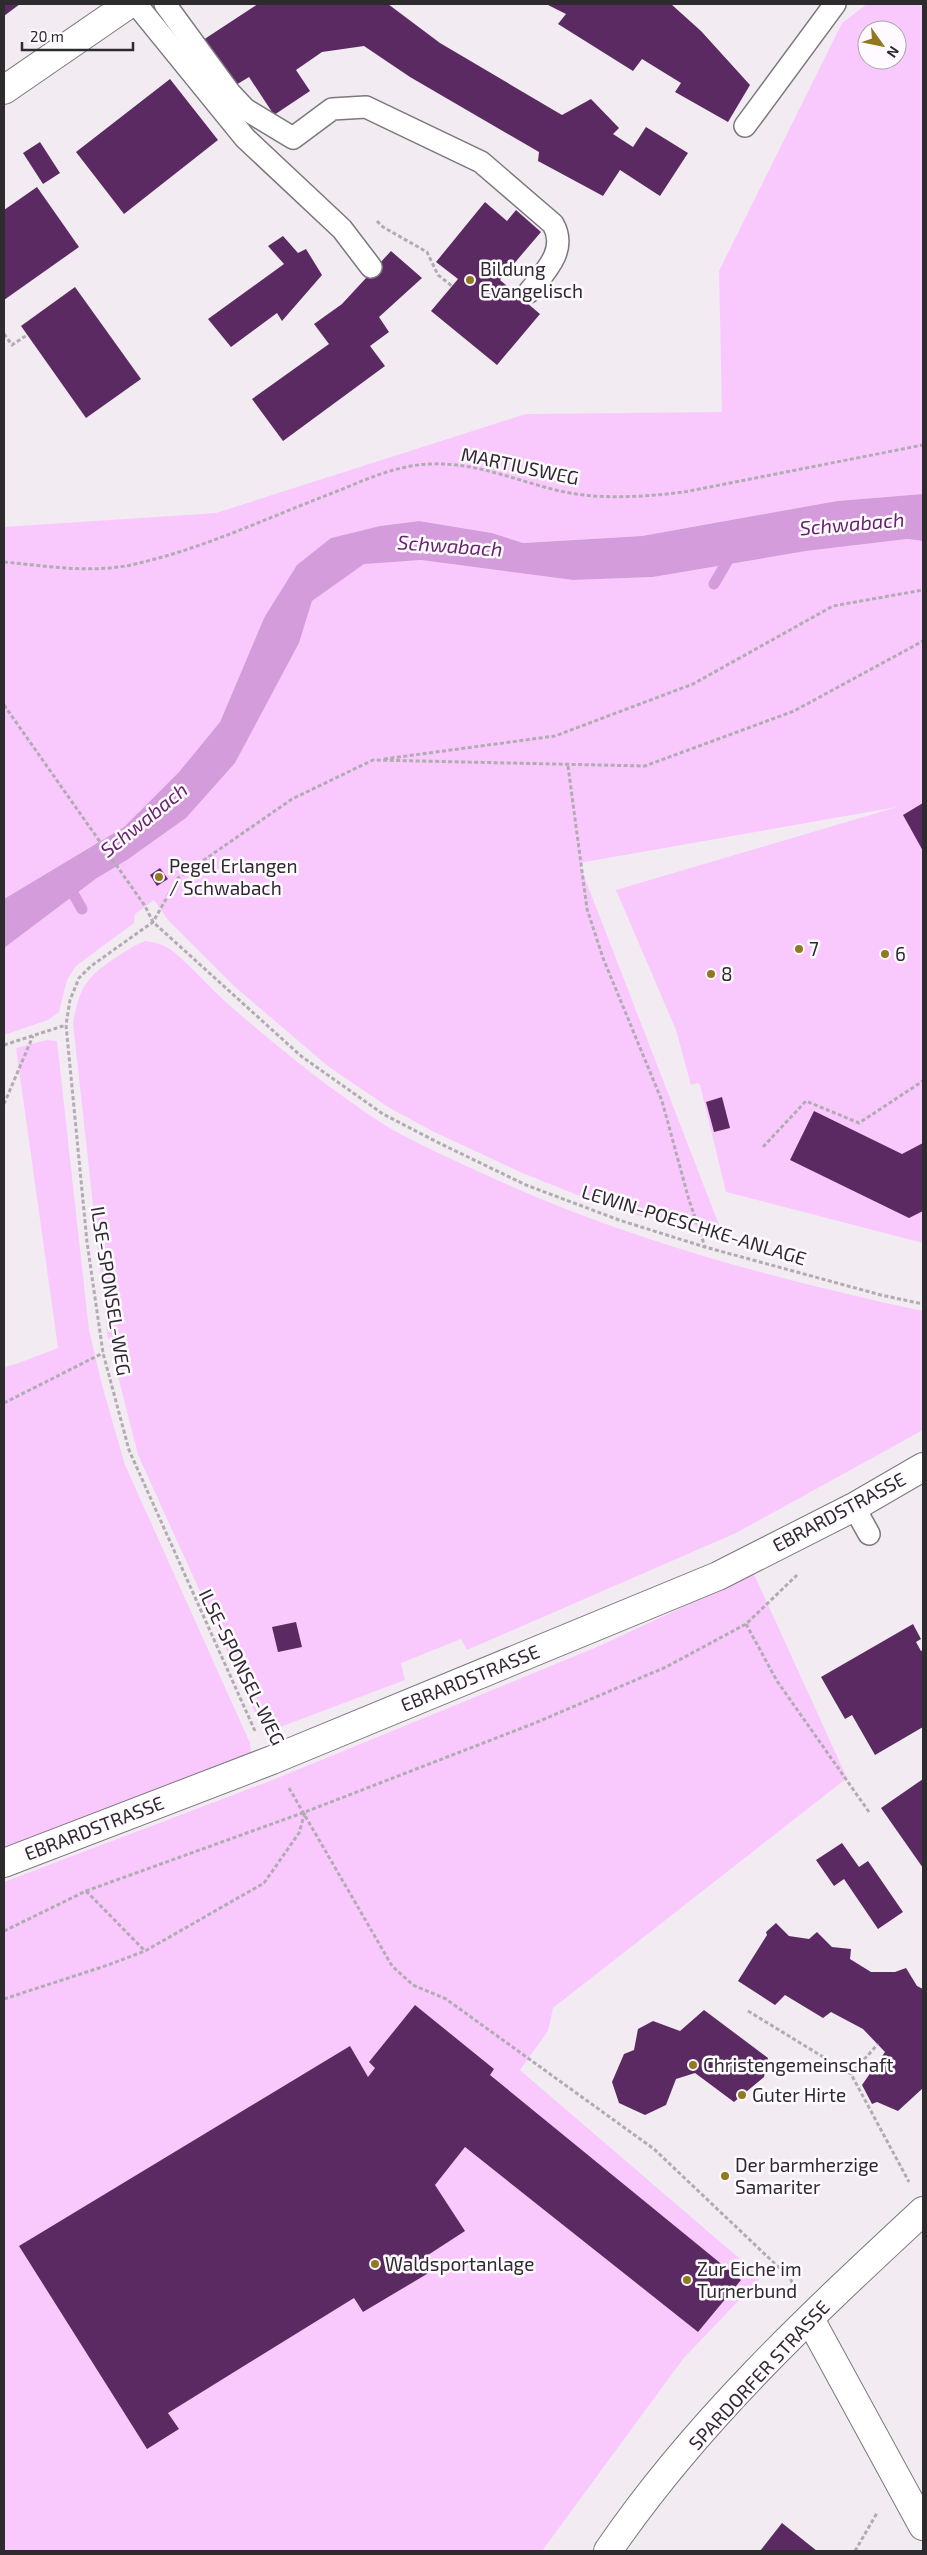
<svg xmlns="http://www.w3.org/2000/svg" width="927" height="2555" viewBox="0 0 927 2555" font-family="'Exo 2',sans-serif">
  <rect width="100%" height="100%" fill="#f2ecf2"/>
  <g fill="#f9c9fe" fill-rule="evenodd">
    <path d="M867 4H923V494L837 501 642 536 523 543 492 533 419 521 380 526 331 538 264 618 220 722 179 772 124 827 4 899V527L216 513 526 414 722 412 719 271 842 23ZM867 30H897V60H867Z"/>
    <polygon points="907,539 923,541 923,1243 726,1192 700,1085 698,1083 691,1085 676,1030 616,890 897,807 579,863 721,1230 620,1212 520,1172 430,1130 388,1107 329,1067 235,987 168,920 154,900 135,914 134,923 76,966 67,980 59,1012 48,1020 4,1035 4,948 97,878 127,860 186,818 235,763 299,643 312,601 364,563 421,560 573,580 653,577 806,551"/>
    <path d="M145 941C156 942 165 945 174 952 193 968 209 987 228 1004 275 1045 324 1085 377 1120 406 1139 439 1153 471 1168 614 1236 769 1278 923 1311V1430L736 1533 467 1650 461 1639 401 1663 405 1680 267 1732 261 1726 138 1455 107 1333 73 1023C79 989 86 977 115 958 125 952 134 945 145 941Z"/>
    <polygon points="46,1040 57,1041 89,1330 102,1385 125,1465 250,1743 251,1753 4,1850 4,1367 16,1364 58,1348 16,1048"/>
    <polygon points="754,1574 847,1778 553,2008 548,2031 520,2070 761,2277 683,2359 542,2551 4,2551 4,1882 270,1781 597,1647"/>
  </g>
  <polygon fill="#d59cdb" points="923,494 923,541 907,539 806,551 653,577 573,580 421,560 364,564 312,601 299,643 235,763 186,818 127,860 97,878 4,948 4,899 124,827 179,772 220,722 264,618 297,565 331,538 380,526 419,521 492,533 523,543 642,536 837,501"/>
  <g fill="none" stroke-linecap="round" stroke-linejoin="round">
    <g stroke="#d59cdb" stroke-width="11">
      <polyline points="714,584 732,553"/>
      <polyline points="74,895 82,909"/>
    </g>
  </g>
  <g fill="#5c2a62">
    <polygon points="4,4 20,4 4,16"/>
    <polygon points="258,4 388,4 440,43 562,115 591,99 619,128 613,134 633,147 646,127 688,153 660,196 620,170 603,196 538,161 539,152 410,77 364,46 322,52 296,70 310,91 274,115 249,77 231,88 200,42"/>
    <polygon points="546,4 671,4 701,31 750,85 728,122 675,92 681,83 642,59 633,71 558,24 566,14"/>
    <polygon points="170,79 218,140 124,214 76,152"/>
    <polygon points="40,142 60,173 43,184 23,153"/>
    <polygon points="37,187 79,247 4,300 4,210"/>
    <polygon points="485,202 507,221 516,210 541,232 500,280 540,314 497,365 431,311 458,279 436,262"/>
    <polygon points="283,236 298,253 306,249 322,275 282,321 277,313 231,347 208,319 284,264 268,246"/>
    <polygon points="391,251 422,278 379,317 389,332 370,346 385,366 283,441 252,399 329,344 314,324 342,304"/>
    <polygon points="75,287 141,379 86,418 21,326"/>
    <polygon points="923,803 923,851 903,815"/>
    <polygon points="160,868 168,879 157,886 150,875"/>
    <polygon points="722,1097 730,1128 714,1132 706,1102"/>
    <polygon points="814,1111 902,1154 923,1143 923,1211 909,1218 790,1160"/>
    <polygon points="296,1622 302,1647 278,1652 272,1627"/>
    <polygon points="913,1624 921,1639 916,1642 921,1651 923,1650 923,1727 875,1755 852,1715 845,1719 821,1677"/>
    <polygon points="923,1779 923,1868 881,1808"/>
    <polygon points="842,1843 859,1867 868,1861 903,1912 878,1929 844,1879 834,1886 816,1860"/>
    <polygon points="776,1923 789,1936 809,1939 817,1932 832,1947 851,1949 850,1959 871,1972 895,1972 906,1968 917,1986 923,1989 923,2088 898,2111 877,2102 872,2104 862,2085 885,2052 863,2029 831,2012 823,2018 785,1995 775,2005 738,1981 767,1935 766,1932"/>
    <polygon points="415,2005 494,2069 490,2075 741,2280 698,2332 465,2147 435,2185 465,2231 428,2255 437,2268 363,2312 354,2298 168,2413 179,2429 147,2449 19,2246 350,2046 368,2077 375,2068 369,2062"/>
    <polygon points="704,2010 768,2058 764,2077 734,2102 695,2073 676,2079 666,2105 645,2115 619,2103 612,2082 624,2054 634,2050 638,2029 653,2021 680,2031"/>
    <polygon points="782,2523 817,2551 760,2551"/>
  </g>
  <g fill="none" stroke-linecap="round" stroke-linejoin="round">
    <g stroke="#7c777c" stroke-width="24">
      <g id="lane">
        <polyline points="136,4 245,138 342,229 371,267"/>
        <path d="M165 4 230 93 245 109 293 138 332 109 366 107 481 162 553 224C568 250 545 272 529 292"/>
        <polyline points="745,126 835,4"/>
        <polyline points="854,1507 869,1534"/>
      </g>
    </g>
    <g stroke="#7c777c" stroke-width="30">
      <g id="street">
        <polyline points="4,90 129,4"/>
        <polyline points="4,1863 272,1760 718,1576 854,1507 923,1467"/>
        <polyline points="810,2319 923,2526"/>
      </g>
    </g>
    <g stroke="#7c777c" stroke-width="30">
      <path id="secondary" d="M608 2551C695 2423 810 2316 923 2211"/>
    </g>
    <g stroke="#b1acb1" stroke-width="3" stroke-dasharray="4 2.5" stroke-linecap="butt">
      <polyline points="377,221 383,227 427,252 438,275 452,286"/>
      <polyline points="4,334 12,345 27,335"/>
      <path d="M4 562C47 566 93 574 135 564 202 549 267 518 330 494 363 481 395 465 431 464 476 462 517 481 560 491 600 500 643 497 684 492L923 445"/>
      <polyline points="4,705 145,906 153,922 301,1056 383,1114 437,1142 526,1185 619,1220 705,1247 881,1295 923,1304"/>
      <polyline points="384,759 555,736 693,684 833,606 923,590"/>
      <polyline points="568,766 587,909 603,958 662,1101 689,1200 705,1247"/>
      <polyline points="4,1045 66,1025"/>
      <polyline points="4,1104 33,1036"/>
      <polyline points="763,1147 806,1101 859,1123 923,1081"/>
      <polyline points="4,1403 103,1353"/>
      <polyline points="746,1624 777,1681 869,1812"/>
      <polyline points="255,1731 129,1450 103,1353 87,1242 66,1025 70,1000 79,978 91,966 153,922 178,878 292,799 373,760 645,766 794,711 923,641"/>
      <polyline points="289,1788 392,1966 413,1985 446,1999 654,2149 790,2278 794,2286"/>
      <polyline points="86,1891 145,1951"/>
      <polyline points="4,1931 86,1891 305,1812 535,1723 666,1667 746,1624 797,1575"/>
      <polyline points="4,1999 108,1965 145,1951 264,1883 299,1833 305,1812"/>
      <polyline points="748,2011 851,2074 909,2182"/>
      <polyline points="851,2074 878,2044"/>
      <polyline points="855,2551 877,2513"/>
    </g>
    <use href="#lane" stroke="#fff" stroke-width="21"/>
    <use href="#street" stroke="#fff" stroke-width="28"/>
    <use href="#secondary" stroke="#fff" stroke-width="28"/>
  </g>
  <g fill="#92791f" stroke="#fffaff" stroke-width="2">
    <circle cx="470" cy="280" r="5"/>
    <circle cx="159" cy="877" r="5"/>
    <circle cx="799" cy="949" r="5"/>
    <circle cx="885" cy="954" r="5"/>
    <circle cx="711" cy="974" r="5"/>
    <circle cx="693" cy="2065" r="5"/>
    <circle cx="742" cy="2095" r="5"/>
    <circle cx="725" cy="2176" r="5"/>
    <circle cx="375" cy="2264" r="5"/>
    <circle cx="687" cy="2280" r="5"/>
  </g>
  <g text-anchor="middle" stroke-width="5" stroke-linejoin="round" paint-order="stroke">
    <g font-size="19" fill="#2d2b2d" stroke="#fffaff" text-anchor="start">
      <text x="480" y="276">Bildung<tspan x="480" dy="22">Evangelisch</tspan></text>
      <text x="169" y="873">Pegel Erlangen<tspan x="169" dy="22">/ Schwabach</tspan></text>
      <text x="809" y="956">7</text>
      <text x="895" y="961">6</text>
      <text x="721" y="981">8</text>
      <text x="703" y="2072">Christengemeinschaft</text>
      <text x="752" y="2102">Guter Hirte</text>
      <text x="735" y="2172">Der barmherzige<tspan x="735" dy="22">Samariter</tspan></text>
      <text x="385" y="2271">Waldsportanlage</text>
      <text x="697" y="2276">Zur Eiche im<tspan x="697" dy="22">Turnerbund</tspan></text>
    </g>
    <g font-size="19" fill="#2d2b2d" stroke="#fffaff">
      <text transform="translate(520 466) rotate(12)" y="7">MARTIUSWEG</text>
      <text transform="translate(694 1225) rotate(17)" y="7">LEWIN-POESCHKE-ANLAGE</text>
      <text transform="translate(111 1291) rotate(81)" y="7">ILSE-SPONSEL-WEG</text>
      <text transform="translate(839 1512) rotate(-28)" y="7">EBRARDSTRASSE</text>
      <text transform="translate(242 1667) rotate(64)" y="7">ILSE-SPONSEL-WEG</text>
      <text transform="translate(470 1678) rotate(-22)" y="7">EBRARDSTRASSE</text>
      <text transform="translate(94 1828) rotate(-21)" y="7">EBRARDSTRASSE</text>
      <text transform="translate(759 2375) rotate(-47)" y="7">SPARDORFER STRASSE</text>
    </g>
    <g font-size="20" font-style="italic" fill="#66236e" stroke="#fffaff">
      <text transform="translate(852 524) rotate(-5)" y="7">Schwabach</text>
      <text transform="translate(450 546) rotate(4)" y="7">Schwabach</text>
      <text transform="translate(144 820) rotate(-39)" y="7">Schwabach</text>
    </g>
  </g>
  <rect width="927" height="2555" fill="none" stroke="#2d2b2d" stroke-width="10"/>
  <g transform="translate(882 45) rotate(123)"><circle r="24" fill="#fffaff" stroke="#aba7ab"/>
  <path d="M0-4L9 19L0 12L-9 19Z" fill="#92791f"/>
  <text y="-8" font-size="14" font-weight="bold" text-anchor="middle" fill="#2d2b2d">N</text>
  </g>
  <path d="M22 42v8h111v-8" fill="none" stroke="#2d2b2d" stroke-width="2.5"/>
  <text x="30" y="42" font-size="15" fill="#2d2b2d" stroke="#fffaff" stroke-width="4" paint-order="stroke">20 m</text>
</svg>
